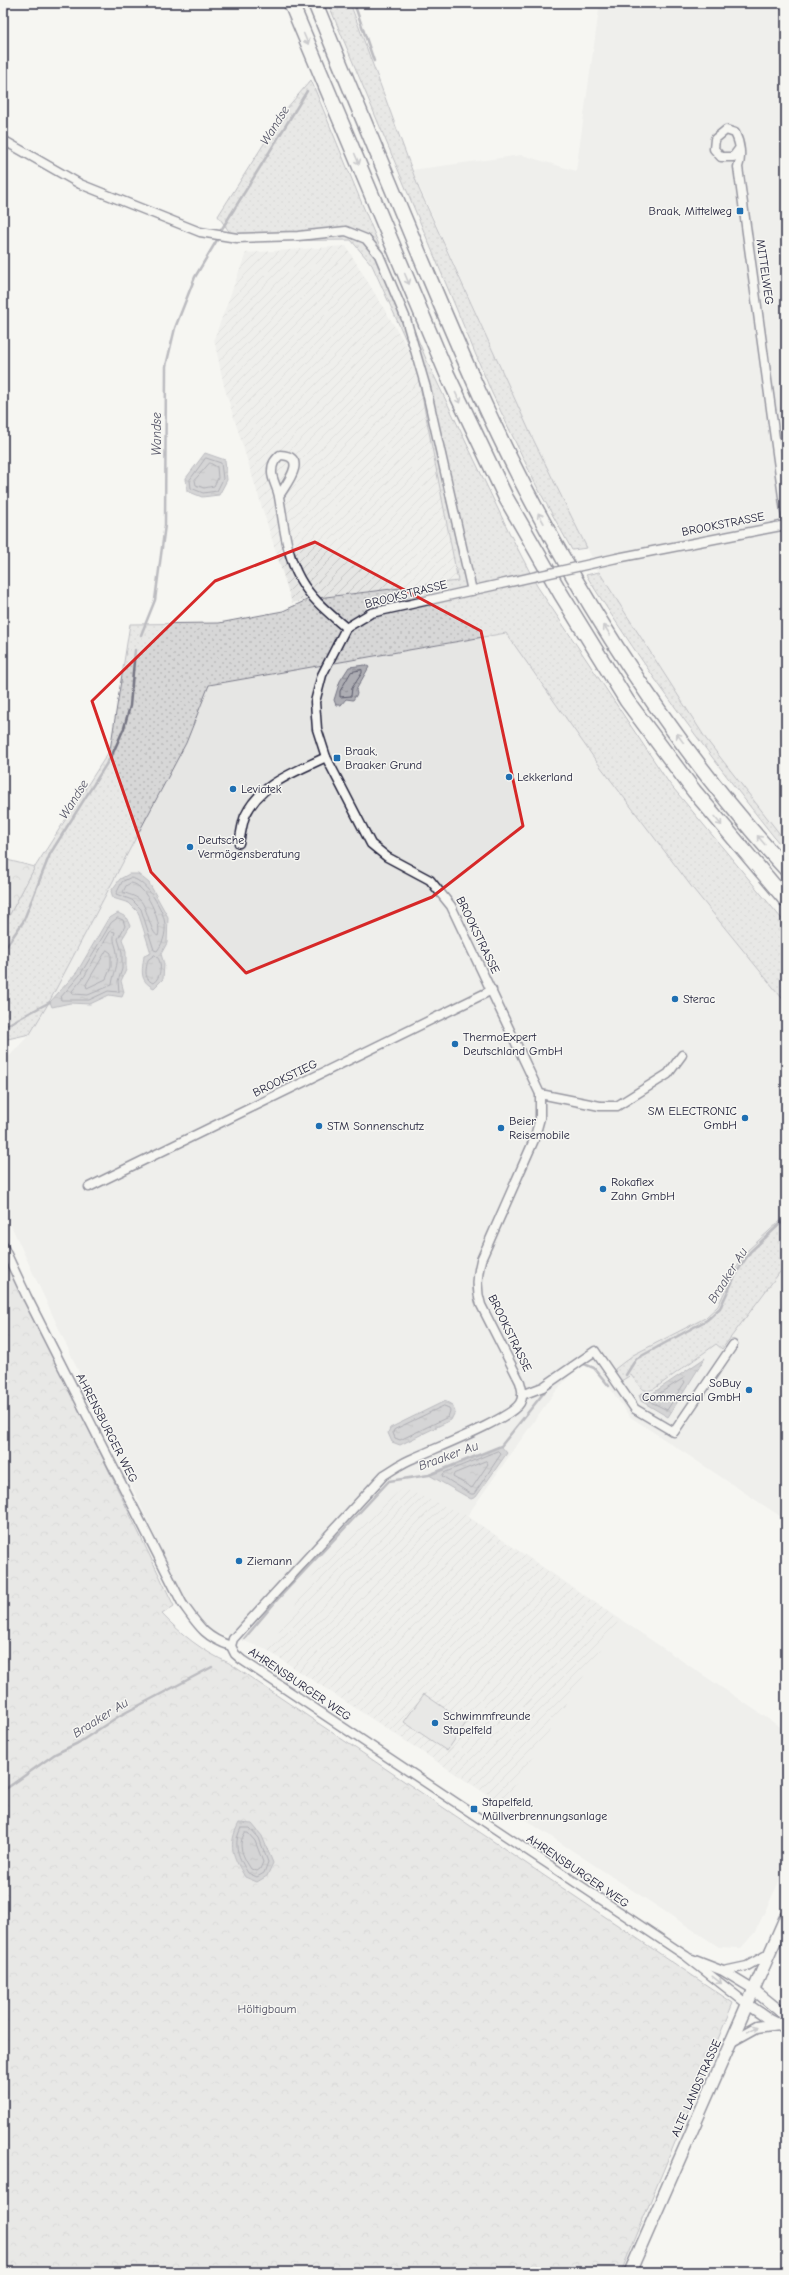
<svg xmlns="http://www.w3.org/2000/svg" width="789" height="2275" viewBox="0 0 789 2275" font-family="'Comic Neue',sans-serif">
  <defs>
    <pattern id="industrial-furrows" width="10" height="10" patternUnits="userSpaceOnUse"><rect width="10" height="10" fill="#e6e6e4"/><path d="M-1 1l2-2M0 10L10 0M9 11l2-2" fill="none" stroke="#c5c5c4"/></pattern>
    <pattern id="grass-dots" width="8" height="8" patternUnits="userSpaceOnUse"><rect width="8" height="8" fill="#d7d7d7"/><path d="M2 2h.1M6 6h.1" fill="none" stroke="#b8b8b9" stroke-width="1.8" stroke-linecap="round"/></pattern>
    <pattern id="forest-crowns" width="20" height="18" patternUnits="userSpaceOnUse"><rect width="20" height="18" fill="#d7d7d7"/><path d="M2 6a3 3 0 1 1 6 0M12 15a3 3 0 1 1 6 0" fill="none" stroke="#b8b8b9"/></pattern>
    <pattern id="water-ripples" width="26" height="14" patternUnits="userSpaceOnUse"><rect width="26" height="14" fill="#adadb3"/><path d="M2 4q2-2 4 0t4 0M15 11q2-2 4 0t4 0" fill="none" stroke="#8c8c93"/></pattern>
  </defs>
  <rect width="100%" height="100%" fill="#f6f6f2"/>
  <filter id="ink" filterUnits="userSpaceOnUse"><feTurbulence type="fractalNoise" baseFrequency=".025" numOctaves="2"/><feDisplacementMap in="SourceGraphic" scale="8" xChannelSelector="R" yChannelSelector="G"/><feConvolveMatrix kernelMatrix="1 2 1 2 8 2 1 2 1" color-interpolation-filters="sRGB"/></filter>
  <g filter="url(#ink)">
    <g fill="#e6e6e4">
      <polygon points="600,3 786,3 786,842 706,739 599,572 533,439 412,170 522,155 576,171"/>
      <polygon points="506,633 594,758 694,890 786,1003 786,1520 629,1416 591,1360 570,1375 551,1397 467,1516 786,1731 786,1867 755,1932 741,1948 719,1947 267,1650 234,1637 210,1631 185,1601 3,1208 3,1063 30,1034 186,743 209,685"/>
    </g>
    <g fill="url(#industrial-furrows)">
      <polygon points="346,246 415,360 458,582 321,597 292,603 224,386 214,339 246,253"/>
      <polygon points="403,1488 467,1516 619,1620 503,1804 267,1650 328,1553"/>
    </g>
    <g fill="url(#grass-dots)" stroke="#7c7c89">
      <polygon points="328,3 350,3 419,189 533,439 587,548 572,550 536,485 491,391"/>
      <polygon points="311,80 426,359 509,532 537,586 669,783 786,924 786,1003 694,890 594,758 506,633 209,685 186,743 48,1004 30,1034 3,1040 3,927 35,867 110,750 130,624 219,623 283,611 309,599 458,581 415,360 372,265 351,240 236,241 218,216 286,109"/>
      <path d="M599 572 706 739 786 842V852C715 763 646 672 586 575Z"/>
      <polygon points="786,1219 786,1264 722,1349 716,1344 654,1389 647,1391 641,1388 631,1375 621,1381 615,1373 615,1369 633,1355 705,1318 718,1306 735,1270 748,1250 779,1222"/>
    </g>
    <g fill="url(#forest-crowns)" stroke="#7c7c89">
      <polygon points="3,859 35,867 3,927"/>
      <path d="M3 1251 174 1606 162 1614C182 1635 202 1651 229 1663L733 2003 621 2272H3Z"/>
    </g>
    <polygon fill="#d7d7d7" stroke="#7c7c89" points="424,1694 466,1723 447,1751 404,1722"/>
    <g fill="url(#water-ripples)" stroke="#757583">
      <polygon points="205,453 225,460 227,480 219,495 202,497 187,491 186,478"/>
      <polygon points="365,665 369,667 356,690 357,694 353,700 346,699 341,705 336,705 334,700 340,681 349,667"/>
      <path d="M129 874H138L149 883 168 917 167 943 161 954 164 964 163 979 154 988C139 981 142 971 144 956L151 953 138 912 129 903 113 898 111 891 120 879Z"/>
      <polygon points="118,913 126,917 130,926 122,939 126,951 126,970 121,981 124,992 122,997 109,995 90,1004 70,1003 52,1007 50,1002 77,972 108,919"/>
      <polygon points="705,1358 668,1417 641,1401 639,1395 641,1393 650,1395"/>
      <polygon points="445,1401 452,1405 455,1412 451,1420 400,1445 392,1442 388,1433 390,1428"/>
      <polygon points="501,1446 507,1453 476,1497 471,1499 429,1475"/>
      <path d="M239 1823 252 1824 262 1836 273 1863 267 1876 257 1882 245 1877C233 1856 227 1846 239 1823Z"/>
    </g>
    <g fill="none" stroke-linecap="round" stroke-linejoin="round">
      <g stroke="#5a5a6b" stroke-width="1">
        <polygon points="206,458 221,463 223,479 217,491 203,493 191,488 190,480"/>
        <polygon points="210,463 217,467 218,478 214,486 204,488 196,485 195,480"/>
        <polygon points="362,670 362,673 352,688 351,696 340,697 340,691 351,672"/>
        <path d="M130 878C144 878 161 906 164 919 167 930 164 942 157 951L154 950 141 909 132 900 116 894 122 882Z"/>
        <path d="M131 883C145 883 163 923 158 936 150 933 148 908 140 900 134 895 129 895 123 892L126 886Z"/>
        <polygon points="118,918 123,920 125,926 118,939 122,952 122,969 118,981 119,992 108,991 89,1000 61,1000 60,998 80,975 111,923"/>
        <path d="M111 931 115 932C112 941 116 944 117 953 119 965 113 974 112 985L88 995 73 994 72 991 84 977Z"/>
        <polygon points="107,950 111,953 111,967 106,979 87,988 86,985"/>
        <path d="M155 955C164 961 161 978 153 983 143 978 146 969 148 960Z"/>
        <polygon points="683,1379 685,1382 667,1410 651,1402 651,1399"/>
        <polygon points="444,1406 449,1408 450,1411 448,1417 400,1440 395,1438 393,1433 394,1430"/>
        <polygon points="498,1451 501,1454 474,1494 471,1494 442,1476 444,1473"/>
        <polygon points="486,1461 488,1464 472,1488 453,1477 454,1474"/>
        <path d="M241 1828H250L259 1838 268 1862 264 1873 257 1877 248 1873C239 1858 232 1845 241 1828Z"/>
        <path d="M245 1833H248L255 1841 263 1862 260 1869 257 1871 251 1869C244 1858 236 1845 245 1833Z"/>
      </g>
      <g stroke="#757583" stroke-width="2.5">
        <polyline points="354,3 374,61"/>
        <polyline points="220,232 307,91"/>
        <polyline points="141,635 155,600 165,525 166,366 175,328 195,277 217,240"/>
        <polyline points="3,951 23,922 50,854 112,755 124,728 130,706 135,650"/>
        <polyline points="3,1027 50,1002"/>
        <polyline points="582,1363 594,1368 609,1386"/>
        <polyline points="626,1375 636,1359 707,1320 720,1308 737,1272 750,1252 780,1224 786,1221"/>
        <polyline points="244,1639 277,1600 389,1481 429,1475 501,1446 546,1390 554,1384"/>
        <polyline points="3,1791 55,1754 78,1743 119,1716 212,1667"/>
      </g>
      <g stroke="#22223b" stroke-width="11">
        <g id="minor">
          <polyline points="3,140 80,184 200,232 237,238 298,236 346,231 366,239 379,255 406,319 426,388 472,591"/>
          <path d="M739 149 733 157H721L714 149 715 139 726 130 735 133C740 143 742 156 738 167L786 519"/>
          <path d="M279 496C287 483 309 456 280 455 275 460 272 463 272 471 271 479 278 488 279 497 284 525 286 554 300 579 311 599 329 613 346 628"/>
          <polyline points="617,558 786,525"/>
          <path d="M239 843C241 834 242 824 245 816 260 783 296 772 326 757"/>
          <polyline points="540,1094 600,1106 617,1106 668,1074 682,1055"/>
          <polyline points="89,1187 492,990"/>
          <path d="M3 1246 27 1297 182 1603C198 1625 204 1637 231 1646L235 1654 242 1660 686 1956 747 2004"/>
          <polyline points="522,1395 543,1387 595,1351 635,1409 674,1432 733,1345"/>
          <path d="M231 1646 233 1639 242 1629 384 1475C394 1469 403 1462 414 1458 433 1449 511 1419 520 1403 524 1396 522 1389 520 1382L481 1305C476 1289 477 1276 481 1260L534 1140 540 1118V1094L451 906 430 880 387 857 371 844 326 757 317 729 315 702 322 675 346 628 371 613 501 584"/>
          <polyline points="692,1959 723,1971 754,1990"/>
          <polyline points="724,1971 747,1966 770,1953"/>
        </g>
      </g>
      <g stroke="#22223b" stroke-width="13">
        <g id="tertiary">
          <polyline points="754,1990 786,2016"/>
          <polyline points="747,2004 770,2020 786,2028"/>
          <polyline points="730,2042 757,2027 778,2024"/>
        </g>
      </g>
      <g stroke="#22223b" stroke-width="14">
        <polyline id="secondary" points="630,2272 786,1916"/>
      </g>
      <g stroke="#22223b" stroke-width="17">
        <g id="motorway">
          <polyline points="291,3 447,374 506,498 561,594 627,701 694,791 786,900"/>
          <path d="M315 3C349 86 384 169 418 251 452 331 485 411 525 488 595 623 683 757 786 869"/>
        </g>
      </g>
      <use href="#minor" stroke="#f6f6f2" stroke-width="8"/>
      <use href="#tertiary" stroke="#f6f6f2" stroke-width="10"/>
      <use href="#secondary" stroke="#f6f6f2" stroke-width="11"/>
      <use href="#motorway" stroke="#f6f6f2" stroke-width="14"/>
      <g stroke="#22223b" stroke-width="11" stroke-linecap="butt">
        <polyline id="minor-bridge" points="501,584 617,558"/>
      </g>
      <use href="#minor-bridge" stroke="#f6f6f2" stroke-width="8"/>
    </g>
    <defs><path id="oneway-shaft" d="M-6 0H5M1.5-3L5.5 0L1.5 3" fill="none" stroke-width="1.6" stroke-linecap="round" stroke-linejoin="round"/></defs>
    <g stroke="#9797a0">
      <use href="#oneway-shaft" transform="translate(306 39) rotate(67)"/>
      <use href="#oneway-shaft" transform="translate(357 159) rotate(67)"/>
      <use href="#oneway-shaft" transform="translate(407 279) rotate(67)"/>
      <use href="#oneway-shaft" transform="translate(458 398) rotate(65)"/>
      <use href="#oneway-shaft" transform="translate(541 518) rotate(-119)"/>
      <use href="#oneway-shaft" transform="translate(607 630) rotate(-123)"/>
      <use href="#oneway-shaft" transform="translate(680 738) rotate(-126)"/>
      <use href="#oneway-shaft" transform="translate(718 821) rotate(50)"/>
      <use href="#oneway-shaft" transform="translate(761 840) rotate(-130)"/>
      <use href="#oneway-shaft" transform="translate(717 1980) rotate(38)"/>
      <use href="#oneway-shaft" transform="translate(753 2029) rotate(-28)"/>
    </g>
  </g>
  <path d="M0 0H789V2275H0ZM315 542 481 631 523 826 432 897 246 973 151 872 92 701 215 581Z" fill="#f6f6f2" fill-opacity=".55" fill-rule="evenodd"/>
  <path fill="none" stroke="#d62828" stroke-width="3" stroke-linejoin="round" d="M315 542 481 631 523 826 432 897 246 973 151 872 92 701 215 581Z"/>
  <g fill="#1f6fb2" stroke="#f6f6f2" stroke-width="1.5">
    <rect x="736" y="207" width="8" height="8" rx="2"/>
    <rect x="333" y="754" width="8" height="8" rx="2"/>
    <circle cx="509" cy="777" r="4"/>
    <circle cx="233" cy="789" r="4"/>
    <circle cx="190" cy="847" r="4"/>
    <circle cx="675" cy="999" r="4"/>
    <circle cx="455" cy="1044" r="4"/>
    <circle cx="745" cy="1118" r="4"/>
    <circle cx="319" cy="1126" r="4"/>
    <circle cx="501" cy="1128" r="4"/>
    <circle cx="603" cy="1189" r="4"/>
    <circle cx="749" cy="1390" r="4"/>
    <circle cx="239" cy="1561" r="4"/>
    <circle cx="435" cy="1723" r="4"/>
    <rect x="470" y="1805" width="8" height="8" rx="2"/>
  </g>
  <g text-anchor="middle" stroke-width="3" stroke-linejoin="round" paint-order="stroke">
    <g font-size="12" fill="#22223b" stroke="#f6f6f2" text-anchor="start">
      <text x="732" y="215" text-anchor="end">Braak, Mittelweg</text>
      <text x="345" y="755">Braak,<tspan x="345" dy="14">Braaker Grund</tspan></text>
      <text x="517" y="781">Lekkerland</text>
      <text x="241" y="793">Leviatek</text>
      <text x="198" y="844">Deutsche<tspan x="198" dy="14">Vermögensberatung</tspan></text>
      <text x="683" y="1003">Sterac</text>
      <text x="463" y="1041">ThermoExpert<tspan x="463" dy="14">Deutschland GmbH</tspan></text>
      <text x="737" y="1115" text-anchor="end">SM ELECTRONIC<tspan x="737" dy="14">GmbH</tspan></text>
      <text x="509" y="1125">Beier<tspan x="509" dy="14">Reisemobile</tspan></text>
      <text x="327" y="1130">STM Sonnenschutz</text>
      <text x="611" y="1186">Rokaflex<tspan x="611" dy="14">Zahn GmbH</tspan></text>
      <text x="741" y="1387" text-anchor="end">SoBuy<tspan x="741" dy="14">Commercial GmbH</tspan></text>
      <text x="247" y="1565">Ziemann</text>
      <text x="443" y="1720">Schwimmfreunde<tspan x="443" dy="14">Stapelfeld</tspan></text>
      <text x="482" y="1806">Stapelfeld,<tspan x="482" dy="14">Müllverbrennungsanlage</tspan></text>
    </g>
    <g font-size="12" fill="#22223b" stroke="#f6f6f2">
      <text transform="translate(765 272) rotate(82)" y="4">MITTELWEG</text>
      <text transform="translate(723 524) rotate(-11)" y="4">BROOKSTRASSE</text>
      <text transform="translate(406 594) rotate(-14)" y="4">BROOKSTRASSE</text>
      <text transform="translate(478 935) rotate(64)" y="4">BROOKSTRASSE</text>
      <text transform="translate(285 1078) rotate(-26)" y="4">BROOKSTIEG</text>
      <text transform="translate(510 1333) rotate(64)" y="4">BROOKSTRASSE</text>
      <text transform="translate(107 1428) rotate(63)" y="4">AHRENSBURGER WEG</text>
      <text transform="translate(300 1684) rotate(34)" y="4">AHRENSBURGER WEG</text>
      <text transform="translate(578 1871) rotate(34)" y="4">AHRENSBURGER WEG</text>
      <text transform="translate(696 2088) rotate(-66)" y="4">ALTE LANDSTRASSE</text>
    </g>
    <g font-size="12" fill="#4f4f62" stroke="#f6f6f2">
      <text x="267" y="2013">Höltigbaum</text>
    </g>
    <g font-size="13" font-style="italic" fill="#535365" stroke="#f6f6f2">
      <text transform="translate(274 125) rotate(-58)" y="5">Wandse</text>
      <text transform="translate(156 434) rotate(-90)" y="5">Wandse</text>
      <text transform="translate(73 799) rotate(-58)" y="5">Wandse</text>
      <text transform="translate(727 1275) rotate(-58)" y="5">Braaker Au</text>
      <text transform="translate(448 1455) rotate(-20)" y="5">Braaker Au</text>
      <text transform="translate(100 1717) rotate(-32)" y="5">Braaker Au</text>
    </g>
  </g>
  <rect width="789" height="2275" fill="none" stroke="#f6f6f2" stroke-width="16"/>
  <rect x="8" y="8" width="773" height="2259" fill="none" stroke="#22223b" stroke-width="1.5" filter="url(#ink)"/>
</svg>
